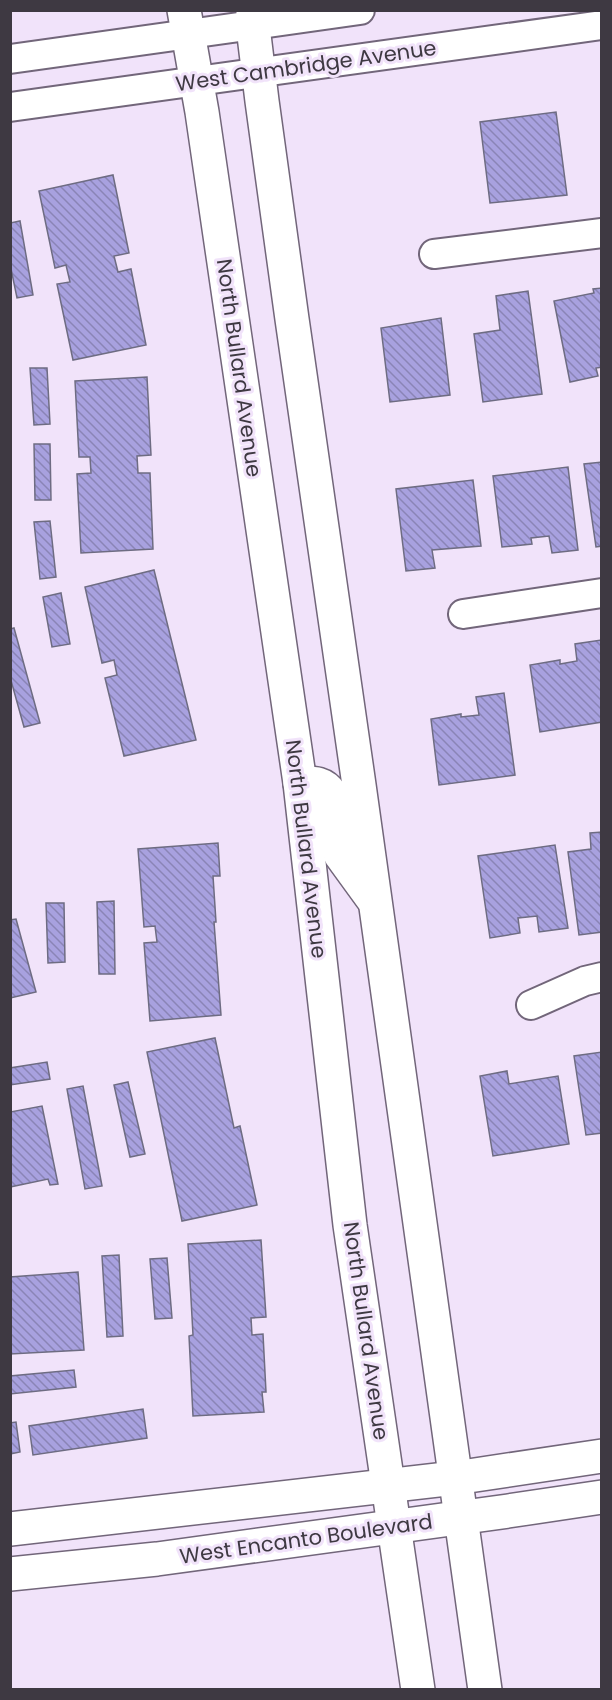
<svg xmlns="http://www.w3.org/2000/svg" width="612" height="1700" viewBox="0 0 612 1700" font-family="Poppins,sans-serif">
  <defs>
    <pattern id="building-back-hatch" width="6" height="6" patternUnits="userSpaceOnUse" patternTransform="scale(1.5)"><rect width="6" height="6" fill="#a8a1df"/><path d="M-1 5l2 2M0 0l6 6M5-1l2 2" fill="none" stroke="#8a84b6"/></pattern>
  </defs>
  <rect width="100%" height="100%" fill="#f1e3fa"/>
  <g fill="url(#building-back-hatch)" stroke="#6e6c82" stroke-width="1.5">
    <polygon points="556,112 567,195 490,203 480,122"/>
    <polygon points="113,175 129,253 114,256 118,272 131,269 146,345 73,360 57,284 70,282 66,265 55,268 39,191"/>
    <polygon points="20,221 33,295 17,298 10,264 10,223"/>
    <polygon points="602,288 602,367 596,368 598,376 570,382 554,301 594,293 593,289"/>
    <polygon points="528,291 542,394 483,402 474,334 500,330 496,296"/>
    <polygon points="441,318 450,395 390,402 381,328"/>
    <polygon points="30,368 47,368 50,424 34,425"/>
    <polygon points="147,377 151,455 137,456 138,473 150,473 153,549 81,553 77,474 91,473 90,457 79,457 75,381"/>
    <polygon points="34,444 50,444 51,500 35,500"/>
    <polygon points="602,462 602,546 596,547 584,464"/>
    <polygon points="568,467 578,550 552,553 549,536 531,538 532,544 502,547 493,476"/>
    <polygon points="473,480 481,546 432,550 435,568 406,571 396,489"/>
    <polygon points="50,521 56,577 40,579 34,522"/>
    <polygon points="154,570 196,740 124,756 105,678 117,675 114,660 102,663 85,587"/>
    <polygon points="61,593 70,644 52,647 43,597"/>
    <polygon points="14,628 40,723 24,727 10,677 10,629"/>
    <polygon points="601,640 602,722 540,732 530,665 560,660 560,664 577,661 575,644"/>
    <polygon points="504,693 515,775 439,785 431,719 461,714 461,717 479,715 476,697"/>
    <polygon points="602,832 602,932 579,935 568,852 591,849 590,833"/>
    <polygon points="218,843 220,876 213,876 216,922 214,922 221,1015 150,1021 144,943 157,942 155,926 144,927 138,849"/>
    <polygon points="555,845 568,928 539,932 537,916 518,918 520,933 490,938 478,856"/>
    <polygon points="114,901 115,974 99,974 97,902"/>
    <polygon points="46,903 64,903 65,962 48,963"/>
    <polygon points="16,919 36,992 10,998 10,920"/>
    <polygon points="215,1038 234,1128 240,1126 257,1205 182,1221 147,1052"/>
    <polygon points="602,1052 602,1133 586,1135 574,1056"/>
    <polygon points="47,1062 50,1079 10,1085 10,1068"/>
    <polygon points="507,1071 509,1084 558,1076 569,1144 493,1156 480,1076"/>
    <polygon points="128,1082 145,1154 130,1157 114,1085"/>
    <polygon points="83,1086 102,1186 85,1189 67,1089"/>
    <polygon points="42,1106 58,1184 50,1185 48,1179 10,1187 10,1112"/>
    <polygon points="261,1240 266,1317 251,1318 252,1335 263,1334 266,1392 262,1392 264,1412 193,1416 189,1336 193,1335 188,1244"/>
    <polygon points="119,1255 123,1336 107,1337 102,1256"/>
    <polygon points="167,1258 172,1318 155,1319 150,1259"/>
    <polygon points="78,1272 84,1350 10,1354 10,1277"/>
    <polygon points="74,1370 76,1387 10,1394 10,1376"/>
    <polygon points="143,1409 147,1438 33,1455 29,1426"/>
    <polygon points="16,1422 20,1452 10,1454 10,1423"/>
  </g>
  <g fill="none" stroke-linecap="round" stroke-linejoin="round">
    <g stroke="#72667a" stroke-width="32">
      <g id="minor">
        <polyline points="10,59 360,10"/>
        <polyline points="10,107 602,25"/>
        <polyline points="434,254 602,233"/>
        <polyline points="463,614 602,593"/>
        <polyline points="531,1005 585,981 602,977"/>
      </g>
    </g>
    <g stroke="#72667a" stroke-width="36">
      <g id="major">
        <polyline points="184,10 202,112 300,783 350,1225 418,1690"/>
        <polyline points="253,10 253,27 262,101 292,319 359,785 485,1690"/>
        <path d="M300 783C313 783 323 782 331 794L340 854 372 898"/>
        <polyline points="10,1529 455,1478 602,1456"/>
        <polyline points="10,1574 157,1559 508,1511 602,1497"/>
      </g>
    </g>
    <use href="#minor" stroke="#fff" stroke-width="28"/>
    <use href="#major" stroke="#fff" stroke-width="33"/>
  </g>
  <g text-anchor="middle" stroke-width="6" stroke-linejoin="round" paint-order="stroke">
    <g font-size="21" fill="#3e3942" stroke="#f1e3fa">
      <text transform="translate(306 66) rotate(-8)" y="7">West Cambridge Avenue</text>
      <text transform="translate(239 368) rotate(82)" y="7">North Bullard Avenue</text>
      <text transform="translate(306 849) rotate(83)" y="7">North Bullard Avenue</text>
      <text transform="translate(366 1331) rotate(82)" y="7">North Bullard Avenue</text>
      <text transform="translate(306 1539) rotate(-8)" y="7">West Encanto Boulevard</text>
    </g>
  </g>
  <rect width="612" height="1700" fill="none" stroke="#3e3942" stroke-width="24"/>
</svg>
